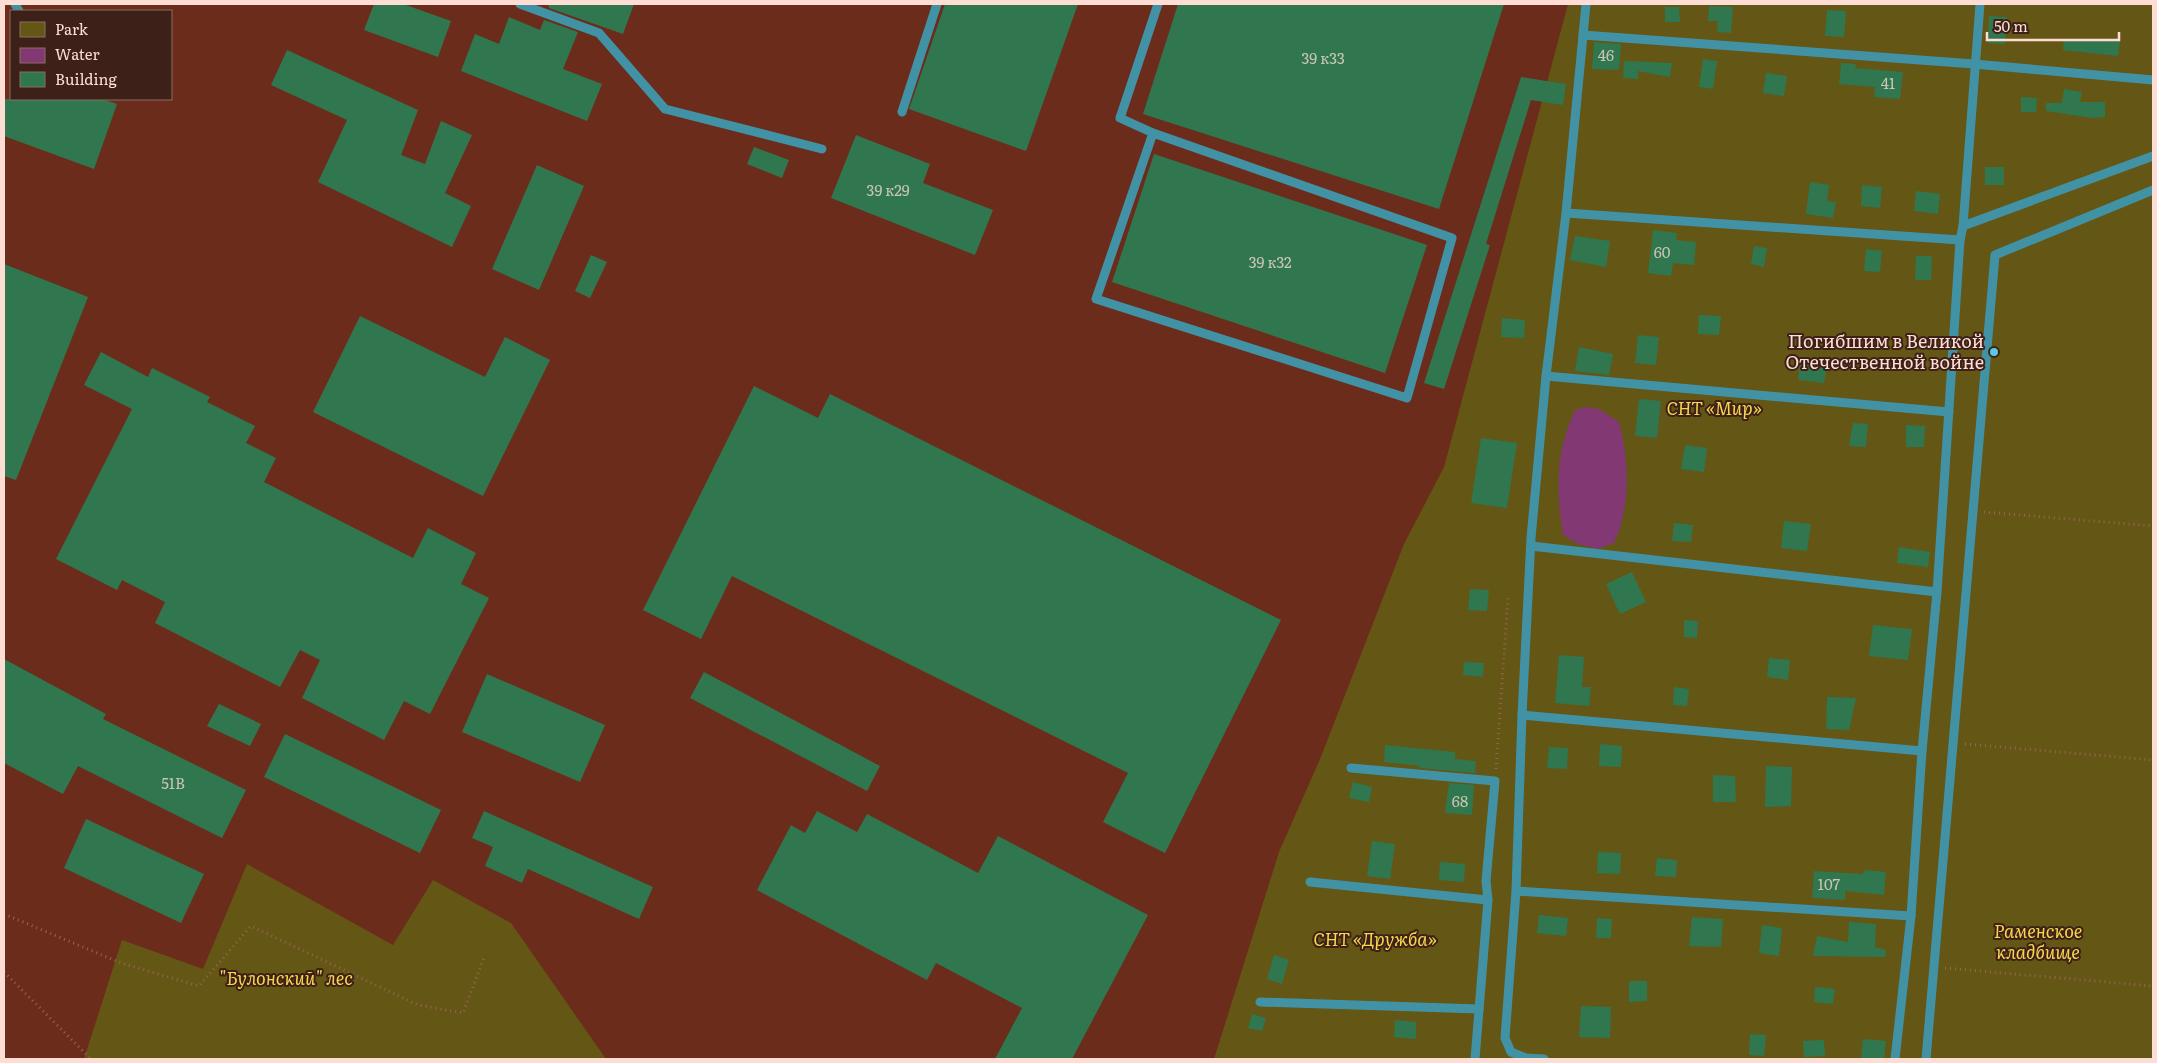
<svg xmlns="http://www.w3.org/2000/svg" width="2157" height="1063" viewBox="0 0 2157 1063" font-family="Literata,serif">
  <rect width="100%" height="100%" fill="#6c2c1b"/>
  <g fill="#645614">
    <polygon points="1568,4 2153,4 2153,1059 1214,1059 1279,852 1320,759 1404,544 1444,467"/>
    <polygon points="247,864 393,945 433,880 511,923 606,1059 84,1059 122,940 203,969"/>
  </g>
  <path fill="#823973" d="M1586 407 1599 409 1619 422C1629 460 1631 507 1614 543L1598 549 1578 544 1563 535C1556 489 1555 454 1575 410Z"/>
  <g fill="#30774f">
    <polygon points="374,4 403,4 451,21 438,57 364,30"/>
    <polygon points="548,4 634,4 623,34 549,8"/>
    <polygon points="945,4 1078,4 1026,151 909,109"/>
    <polygon points="1178,4 1504,4 1439,209 1143,114"/>
    <polygon points="1709,6 1733,7 1731,33 1717,32 1718,21 1708,21"/>
    <polygon points="1665,7 1679,7 1680,22 1665,22"/>
    <polygon points="1827,10 1846,11 1844,37 1825,36"/>
    <polygon points="1989,16 2007,17 2005,44 1988,43"/>
    <polygon points="509,17 540,30 544,20 578,32 563,69 602,84 587,121 461,71 475,34 499,44"/>
    <polygon points="2064,39 2120,41 2118,56 2063,50"/>
    <polygon points="1594,42 1621,44 1619,70 1592,69"/>
    <polygon points="287,50 418,110 401,155 425,164 441,121 472,135 445,193 471,206 452,247 318,182 347,120 271,85"/>
    <polygon points="1703,59 1717,61 1713,89 1699,87"/>
    <polygon points="1624,61 1672,63 1670,77 1638,71 1638,79 1623,78"/>
    <polygon points="1841,63 1856,64 1855,68 1903,72 1900,99 1874,97 1875,87 1839,84"/>
    <polygon points="1766,73 1787,76 1784,96 1763,93"/>
    <polygon points="1521,77 1566,84 1563,105 1531,100 1486,244 1490,245 1444,389 1424,383"/>
    <polygon points="2064,89 2082,92 2080,102 2105,102 2105,117 2092,118 2046,111 2046,103 2062,103"/>
    <polygon points="2021,97 2037,98 2036,112 2021,112"/>
    <polygon points="4,99 102,99 117,104 94,169 4,136"/>
    <polygon points="856,135 930,164 923,183 993,210 975,255 831,198"/>
    <polygon points="754,147 789,160 782,178 747,164"/>
    <polygon points="1154,154 1427,245 1385,373 1112,282"/>
    <polygon points="537,165 584,186 539,290 492,269"/>
    <rect x="1985" y="167" width="19" height="18"/>
    <polygon points="1810,182 1829,185 1827,201 1836,202 1833,218 1806,214"/>
    <polygon points="1862,185 1882,187 1880,208 1861,206"/>
    <polygon points="1916,191 1940,194 1938,214 1914,211"/>
    <polygon points="1653,230 1677,233 1676,240 1696,242 1694,265 1673,263 1671,276 1648,273"/>
    <polygon points="1575,236 1610,241 1606,267 1570,260"/>
    <polygon points="1754,246 1767,248 1764,267 1751,264"/>
    <polygon points="1866,249 1882,251 1880,272 1864,271"/>
    <polygon points="591,255 607,262 590,298 575,291"/>
    <polygon points="1916,256 1932,256 1931,280 1915,280"/>
    <polygon points="4,264 88,297 16,480 4,476"/>
    <polygon points="1699,315 1721,316 1719,335 1698,334"/>
    <polygon points="360,316 485,377 505,337 550,360 483,496 313,412"/>
    <polygon points="1502,318 1525,320 1524,338 1501,337"/>
    <polygon points="1638,335 1659,337 1656,365 1635,363"/>
    <polygon points="1579,347 1613,354 1609,375 1575,371"/>
    <polygon points="101,352 148,377 152,368 210,397 207,402 255,426 246,443 276,458 264,482 413,558 428,528 476,553 461,584 489,598 430,714 404,701 384,740 302,698 320,660 300,650 280,687 155,623 165,602 122,580 117,590 56,559 132,409 84,385"/>
    <polygon points="1800,363 1827,366 1824,383 1798,380"/>
    <polygon points="754,386 818,418 830,394 1281,620 1165,853 1103,822 1128,773 732,576 701,639 643,610"/>
    <polygon points="1639,399 1661,401 1657,438 1635,436"/>
    <polygon points="1853,423 1868,424 1866,447 1849,446"/>
    <polygon points="1906,425 1925,426 1924,447 1906,447"/>
    <polygon points="1481,438 1517,443 1507,508 1471,503"/>
    <polygon points="1685,445 1707,448 1704,472 1681,469"/>
    <polygon points="1784,521 1811,524 1807,551 1781,548"/>
    <polygon points="1674,523 1693,525 1691,542 1672,541"/>
    <polygon points="1899,547 1930,552 1928,567 1897,563"/>
    <polygon points="1632,572 1646,602 1620,614 1606,584"/>
    <polygon points="1470,589 1489,590 1487,611 1468,610"/>
    <polygon points="1684,620 1698,621 1697,638 1684,637"/>
    <polygon points="1873,625 1912,629 1908,660 1869,656"/>
    <polygon points="1559,655 1584,657 1582,687 1591,687 1589,706 1555,703"/>
    <polygon points="1769,658 1790,660 1788,680 1767,677"/>
    <polygon points="4,659 106,714 103,719 246,790 222,838 78,766 63,794 4,763"/>
    <polygon points="1464,662 1484,663 1483,677 1463,675"/>
    <polygon points="704,672 880,766 867,791 690,698"/>
    <polygon points="487,674 605,725 580,782 462,732"/>
    <polygon points="1674,687 1689,689 1687,706 1673,705"/>
    <polygon points="1827,697 1856,698 1849,730 1826,729"/>
    <polygon points="219,704 261,724 250,746 207,726"/>
    <polygon points="285,734 441,810 420,853 264,777"/>
    <polygon points="1600,744 1622,746 1621,767 1599,766"/>
    <polygon points="1385,745 1455,752 1455,759 1476,761 1475,773 1420,768 1420,766 1384,762"/>
    <polygon points="1549,747 1568,748 1567,769 1547,768"/>
    <polygon points="1766,766 1792,767 1791,806 1765,807"/>
    <polygon points="1713,775 1735,776 1736,802 1713,802"/>
    <polygon points="1353,782 1372,787 1369,802 1349,798"/>
    <polygon points="1449,783 1474,785 1472,815 1445,813"/>
    <polygon points="484,811 653,887 639,919 528,869 522,883 485,866 493,847 472,838"/>
    <polygon points="817,811 857,832 867,814 978,873 998,836 1148,915 1072,1059 995,1059 1022,1008 936,963 927,980 757,890 791,825 805,833"/>
    <polygon points="86,819 204,874 181,923 64,868"/>
    <polygon points="1372,841 1395,844 1390,879 1367,876"/>
    <polygon points="1598,852 1621,853 1620,874 1597,873"/>
    <polygon points="1657,858 1677,860 1676,877 1655,876"/>
    <polygon points="1440,862 1465,864 1464,882 1439,880"/>
    <polygon points="1864,870 1886,872 1884,895 1845,891 1845,900 1812,898 1814,871 1863,874"/>
    <polygon points="1539,915 1568,918 1566,936 1537,933"/>
    <polygon points="1692,917 1723,919 1721,947 1689,946"/>
    <polygon points="1597,918 1612,919 1611,938 1596,938"/>
    <polygon points="1849,922 1876,924 1875,947 1886,950 1885,957 1813,956 1817,936 1848,942"/>
    <polygon points="1762,925 1782,928 1779,956 1759,953"/>
    <polygon points="1274,955 1289,960 1282,984 1267,979"/>
    <polygon points="1629,981 1647,981 1647,1001 1629,1002"/>
    <polygon points="1815,987 1835,989 1833,1004 1814,1002"/>
    <polygon points="1581,1006 1611,1007 1610,1038 1579,1037"/>
    <polygon points="1252,1014 1266,1018 1262,1031 1248,1028"/>
    <polygon points="1395,1020 1416,1022 1416,1039 1394,1037"/>
    <polygon points="1750,1034 1766,1035 1764,1056 1749,1055"/>
    <polygon points="1863,1039 1886,1041 1884,1059 1861,1059"/>
    <polygon points="1824,1040 1825,1056 1804,1057 1803,1041"/>
  </g>
  <g fill="none" stroke-linecap="round" stroke-linejoin="round">
    <g stroke="#996355" stroke-width="3" stroke-dasharray="1 4" stroke-linecap="butt">
      <polyline points="1984,512 2153,526"/>
      <polyline points="1965,744 2153,760"/>
      <polyline points="1496,769 1508,598"/>
      <polyline points="4,914 121,963 199,986 251,926 418,1005 463,1013 484,958"/>
      <polyline points="1945,968 2153,986"/>
      <polyline points="4,972 91,1059"/>
    </g>
    <g stroke="#4292a6" stroke-width="9">
      <polyline points="15,4 19,11"/>
      <polyline points="520,4 599,33 665,109 822,149"/>
      <polyline points="1583,35 1974,64 2153,80"/>
      <polyline points="902,112 937,4"/>
      <polyline points="1153,133 1096,299 1407,398 1452,238 1153,133 1120,118 1158,4"/>
      <polyline points="1566,213 1960,240"/>
      <polyline points="1963,226 2153,156"/>
      <polyline points="1546,376 1949,412"/>
      <polyline points="1531,546 1937,592"/>
      <polyline points="1522,715 1922,751"/>
      <polyline points="1351,768 1495,781 1486,881 1488,900 1475,1059"/>
      <polyline points="1310,882 1488,900"/>
      <polyline points="1516,891 1911,916"/>
      <polyline points="1260,1002 1479,1009"/>
      <polyline points="1544,1059 1526,1058 1511,1052 1505,1038 1516,891 1522,715 1531,538 1546,376 1566,213 1586,4"/>
      <polyline points="1895,1059 1911,916 1922,751 1937,592 1960,240 1963,226 1980,4"/>
      <polyline points="1926,1059 1995,255 2153,190"/>
    </g>
  </g>
  <circle fill="#58c9e3" stroke="#3d2018" stroke-width="2" cx="1994" cy="352" r="5"/>
  <g text-anchor="middle" stroke-width="4" stroke-linejoin="round" paint-order="stroke">
    <g font-size="15" fill="#cac4b3">
      <text x="1606" y="61">46</text>
      <text x="1323" y="64">39 к33</text>
      <text x="1888" y="89">41</text>
      <text x="888" y="196">39 к29</text>
      <text x="1662" y="258">60</text>
      <text x="1270" y="268">39 к32</text>
      <text x="173" y="789">51В</text>
      <text x="1460" y="807">68</text>
      <text x="1829" y="890">107</text>
    </g>
    <g font-size="18" fill="#feddd4" stroke="#3d2018" text-anchor="end">
      <text x="1984" y="348">Погибшим в Великой<tspan x="1984" dy="21">Отечественной войне</tspan></text>
    </g>
    <g font-size="18" font-style="italic" fill="#f5d64d" stroke="#3d2018">
      <text x="1714" y="415">СНТ «Мир»</text>
      <text x="2038" y="938">Раменское<tspan x="2038" dy="21">кладбище</tspan></text>
      <text x="1375" y="946">СНТ «Дружба»</text>
      <text x="286" y="985">"Булонский" лес</text>
    </g>
  </g>
  <rect width="2157" height="1063" fill="none" stroke="#feddd4" stroke-width="10"/>
  <rect x="10" y="10" width="162" height="90" fill="#3d2018" stroke="#8a6c63"/>
  <rect x="20" y="22" width="25" height="15" fill="#645614" stroke="#8a6c63"/>
  <text x="55" y="35" font-size="15" fill="#feddd4">Park</text>
  <rect x="20" y="48" width="25" height="15" fill="#823973" stroke="#8a6c63"/>
  <text x="55" y="60" font-size="15" fill="#feddd4">Water</text>
  <rect x="20" y="72" width="25" height="15" fill="#30774f" stroke="#8a6c63"/>
  <text x="55" y="85" font-size="15" fill="#feddd4">Building</text>
  <path d="M1987 32v8h132v-8" fill="none" stroke="#feddd4" stroke-width="2.5"/>
  <text x="1994" y="32" font-size="15" fill="#feddd4" stroke="#3d2018" stroke-width="4" paint-order="stroke">50 m</text>
</svg>
